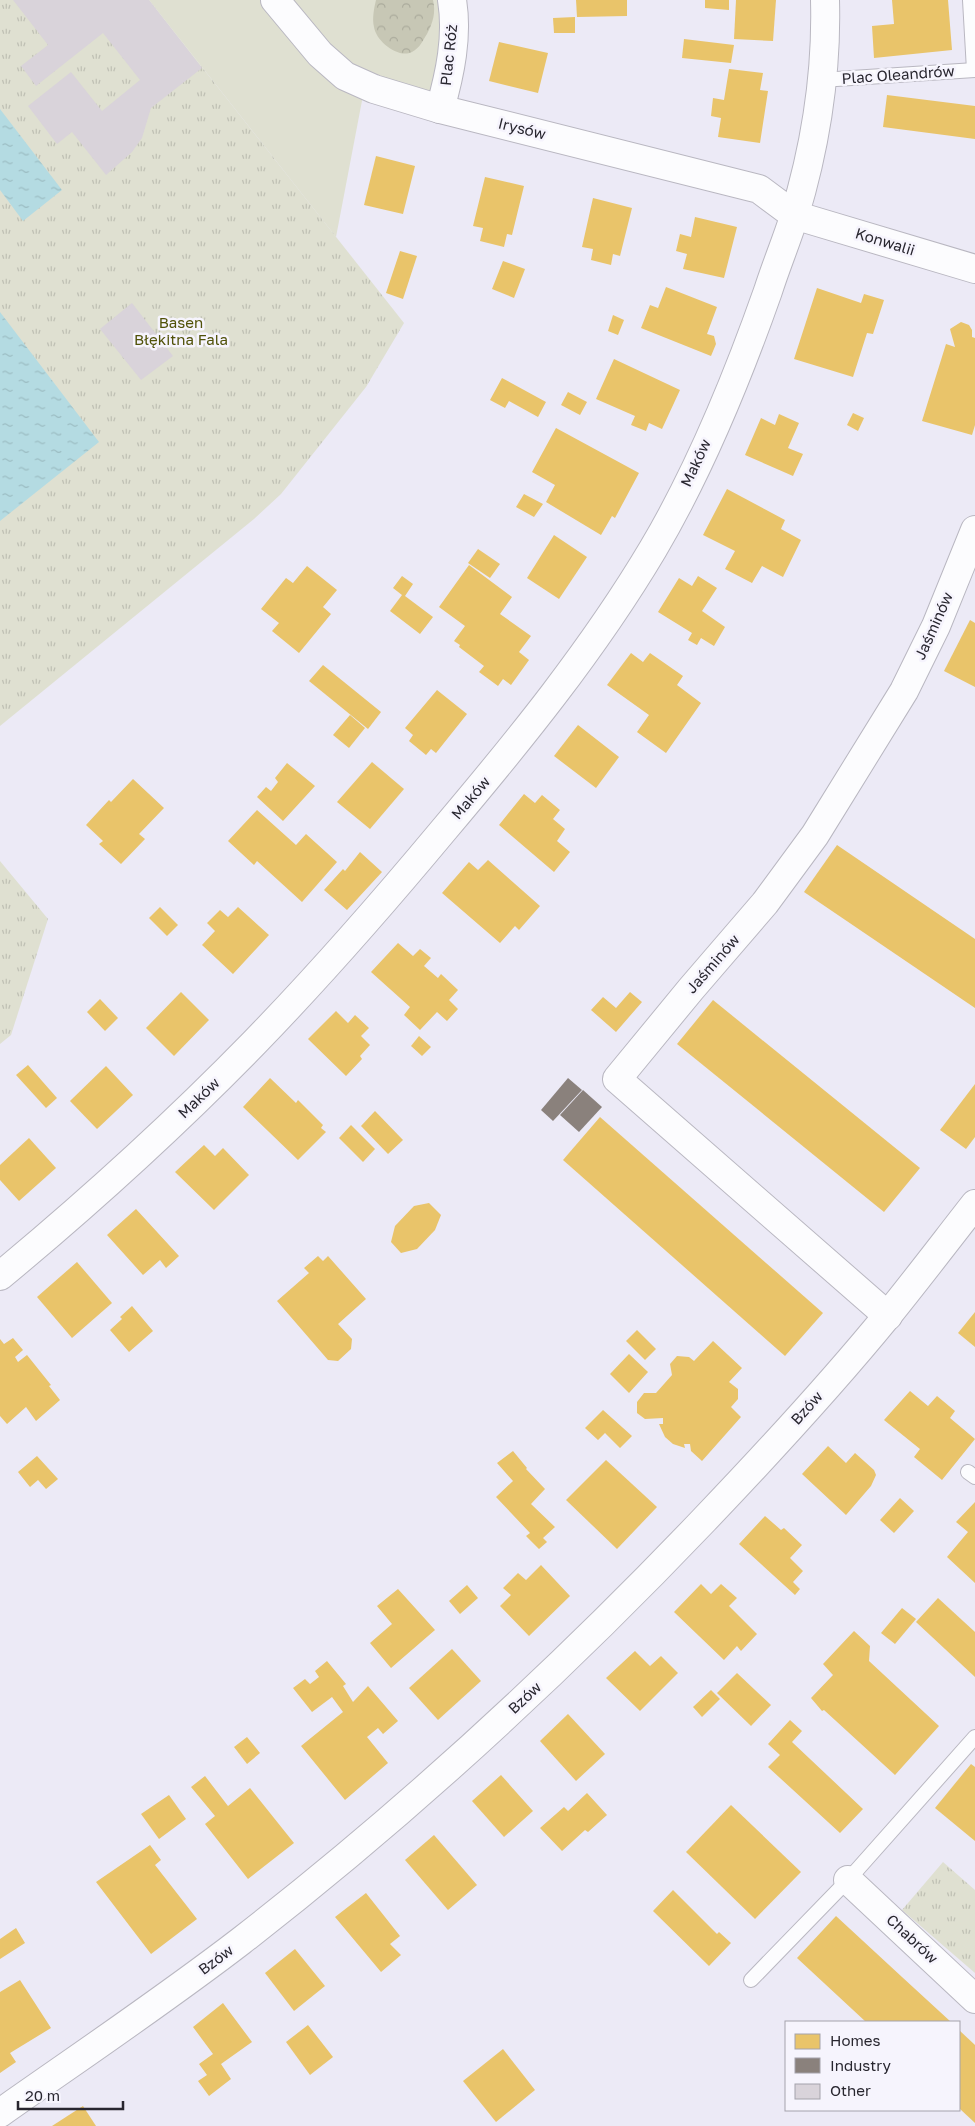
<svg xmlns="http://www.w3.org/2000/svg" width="975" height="2126" viewBox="0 0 975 2126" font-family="'Golos Text',sans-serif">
  <defs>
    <pattern id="forest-crowns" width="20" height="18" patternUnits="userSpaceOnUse" patternTransform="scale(1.25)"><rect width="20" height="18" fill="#c7c7b5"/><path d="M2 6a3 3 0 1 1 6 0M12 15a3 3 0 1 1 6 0" fill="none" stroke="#abab9c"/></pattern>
    <pattern id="park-tufts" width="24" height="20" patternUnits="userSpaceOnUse" patternTransform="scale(1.25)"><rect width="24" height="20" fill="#dfe0d1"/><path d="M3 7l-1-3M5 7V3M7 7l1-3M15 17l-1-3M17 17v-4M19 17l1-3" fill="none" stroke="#bfc0b4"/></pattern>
    <pattern id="water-ripples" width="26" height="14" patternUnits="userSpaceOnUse" patternTransform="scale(1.25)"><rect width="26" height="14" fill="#b4dbe2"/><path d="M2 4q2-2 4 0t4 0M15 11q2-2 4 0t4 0" fill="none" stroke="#9bbcc2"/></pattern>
  </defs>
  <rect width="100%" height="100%" fill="#eceaf6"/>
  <polygon fill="#dfe0d1" points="149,0 452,0 440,109 365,85 336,237"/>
  <path fill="url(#forest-crowns)" d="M376 0H433C436 12 433 23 427 34 423 40 420 48 412 52 398 59 376 41 374 27 372 19 374 8 376 0Z"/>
  <g fill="url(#park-tufts)">
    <polygon points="0,0 149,0 404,323 366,387 281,494 254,519 0,726"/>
    <polygon points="0,861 48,919 11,1035 0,1044"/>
    <polygon points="943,1862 975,1890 975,1973 902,1910"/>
  </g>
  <g fill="url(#water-ripples)">
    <polygon points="0,109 62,190 23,221 0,190"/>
    <polygon points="0,312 99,442 0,521"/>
  </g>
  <g fill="#e9c46a">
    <polygon points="576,0 627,0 627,16 577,17"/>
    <polygon points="705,0 729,0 729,10 705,8"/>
    <polygon points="736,0 776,0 773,41 734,39"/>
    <polygon points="892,0 948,0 952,50 874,58 872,26 894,24"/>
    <polygon points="575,17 575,33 554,33 553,18"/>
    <polygon points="684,39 734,45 731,63 682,58"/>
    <polygon points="499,42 548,53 538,93 489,81"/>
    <polygon points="729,69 763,73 760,90 768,91 760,143 718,137 721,118 711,116 713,98 724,100"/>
    <polygon points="887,95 975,106 975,139 883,127"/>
    <polygon points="376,156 415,166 403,214 364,205"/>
    <polygon points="485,177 524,186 512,235 507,234 504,247 480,241 483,228 473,226"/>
    <polygon points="593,198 632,208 620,256 613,254 611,265 591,260 593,249 582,247"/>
    <polygon points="695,217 737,227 724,278 683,269 687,254 676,251 680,234 691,237"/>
    <polygon points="400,251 417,256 403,299 386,293"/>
    <polygon points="503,261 525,269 514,298 492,289"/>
    <polygon points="666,287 717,307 707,334 714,336 716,344 711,356 641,328 650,305 658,308"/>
    <polygon points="817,288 861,303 864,294 884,300 873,334 867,333 853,377 794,359"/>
    <polygon points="613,315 624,320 618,335 608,331"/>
    <polygon points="961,322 969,325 972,330 972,337 975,338 975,425 972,435 922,421 946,344 955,347 950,329"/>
    <polygon points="614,359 680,390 662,429 649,423 646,431 631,425 635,416 596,399"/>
    <polygon points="502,378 546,402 538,417 509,401 505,408 490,400"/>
    <polygon points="568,392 587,402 580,415 561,405"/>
    <polygon points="853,413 864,418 858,431 847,425"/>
    <polygon points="779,414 799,423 788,448 803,454 793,476 745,455 761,418 775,425"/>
    <polygon points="556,428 639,473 615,518 612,516 601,535 546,502 555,485 532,472"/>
    <polygon points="727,489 785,520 781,529 801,540 783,577 762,566 752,583 725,569 735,551 703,535"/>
    <polygon points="524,494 543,504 534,517 516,507"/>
    <polygon points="554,535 587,557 559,599 527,578"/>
    <polygon points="478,549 500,564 490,578 468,563"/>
    <polygon points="469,565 512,597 500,614 531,636 519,652 529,660 511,685 503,679 498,686 479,672 484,666 459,647 460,645 454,641 465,626 439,607"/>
    <polygon points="307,566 337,590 323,607 331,614 299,653 272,631 279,623 261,609 286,578 293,583"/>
    <polygon points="402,576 413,584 405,596 433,617 420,634 390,611 402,595 393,588"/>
    <polygon points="698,576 717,588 702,611 725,627 714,646 701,638 697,645 688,640 692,633 658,612 679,578 692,586"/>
    <polygon points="970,620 975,623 975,687 944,671"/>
    <polygon points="631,653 643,662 650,653 683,676 677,685 701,703 666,753 637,732 649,715 607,685"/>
    <polygon points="323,665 381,712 368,729 309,681"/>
    <polygon points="437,690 467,714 436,753 431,749 426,755 409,741 413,735 405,728"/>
    <polygon points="350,715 365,728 349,748 333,735"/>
    <polygon points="578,725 619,757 596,788 554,756"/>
    <polygon points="372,762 404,789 370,829 337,802"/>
    <polygon points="287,763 315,786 283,821 257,797 266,787 271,791 278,782 275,778"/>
    <polygon points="133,779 164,808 139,834 145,839 121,864 99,844 103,841 86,825 109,800 111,802"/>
    <polygon points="524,794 535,803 542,795 560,810 553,819 565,829 557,841 570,852 554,872 499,825"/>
    <polygon points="257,810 296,845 306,834 337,862 302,902 257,861 254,865 228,841"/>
    <polygon points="837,845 975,939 975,1008 804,892"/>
    <polygon points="360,852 382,872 347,910 324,890 343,869 345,871"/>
    <polygon points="488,860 540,906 519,930 515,926 500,943 442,893 469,862 478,870"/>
    <polygon points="160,907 178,925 167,936 149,918"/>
    <polygon points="238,907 269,935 233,974 202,945 215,931 207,923 220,910 228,917"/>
    <polygon points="398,943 413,956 420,949 431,958 424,966 438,978 441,974 458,990 449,1000 458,1009 447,1021 437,1012 420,1030 404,1015 410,1007 371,972"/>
    <polygon points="181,992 209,1020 174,1056 146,1028"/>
    <polygon points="630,992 642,1002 616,1032 591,1010 603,997 616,1008"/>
    <polygon points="100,999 118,1018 105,1031 87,1012"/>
    <polygon points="713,1000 920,1168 884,1212 677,1044"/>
    <polygon points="336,1011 348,1023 355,1015 369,1028 361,1036 370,1045 360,1056 362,1059 346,1076 308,1039"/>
    <polygon points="419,1036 431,1047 422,1056 411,1046"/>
    <polygon points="28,1065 57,1098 46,1108 16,1075"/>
    <polygon points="106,1066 133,1095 97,1129 70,1101"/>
    <polygon points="270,1078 296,1103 298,1100 323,1125 321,1128 326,1132 298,1160 243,1107"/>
    <polygon points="975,1084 975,1137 966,1149 940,1130"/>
    <polygon points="375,1111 403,1140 388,1154 361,1126"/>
    <polygon points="600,1117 823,1313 785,1356 563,1160"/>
    <polygon points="351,1125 375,1149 363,1162 339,1138"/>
    <polygon points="29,1138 56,1168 19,1201 0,1180 0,1165"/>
    <polygon points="204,1145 215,1156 223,1148 249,1175 214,1210 175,1172"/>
    <polygon points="429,1203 441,1215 435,1230 417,1249 401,1253 391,1242 395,1226 414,1206"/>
    <polygon points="136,1209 179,1256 166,1268 160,1260 143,1275 107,1235"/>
    <polygon points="318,1256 323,1261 328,1256 366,1299 338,1324 352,1339 351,1349 338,1361 328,1360 277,1301 309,1273 304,1268"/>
    <polygon points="77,1262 112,1303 72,1338 37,1297"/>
    <polygon points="132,1306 153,1331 129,1352 110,1330 122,1319 120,1317"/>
    <polygon points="975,1312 975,1347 958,1333"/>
    <polygon points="637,1330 656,1349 645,1360 626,1341"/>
    <polygon points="13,1338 23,1350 15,1357 18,1362 27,1355 51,1385 49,1386 60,1400 36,1421 26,1407 7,1424 0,1416 0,1339 4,1344"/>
    <polygon points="713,1341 742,1368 729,1382 738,1389 738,1399 731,1407 741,1417 702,1461 691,1451 690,1444 684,1444 685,1448 673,1444 665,1437 659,1424 663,1424 663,1418 645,1419 637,1413 637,1402 644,1393 656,1393 672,1375 670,1364 677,1356 689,1357 694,1361"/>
    <polygon points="629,1354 648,1372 629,1393 610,1374"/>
    <polygon points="910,1391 928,1406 937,1396 955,1411 950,1418 975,1439 942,1480 914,1457 920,1449 884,1420"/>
    <polygon points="603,1410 632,1436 620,1448 605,1433 598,1440 585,1428"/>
    <polygon points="828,1446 846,1463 855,1453 874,1470 876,1475 871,1486 846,1515 802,1474"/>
    <polygon points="513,1451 527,1468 526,1469 545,1489 531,1504 555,1527 543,1538 547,1542 539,1549 526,1536 530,1533 496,1497 513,1481 497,1463"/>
    <polygon points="37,1456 58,1479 46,1489 38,1480 30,1487 18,1472"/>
    <polygon points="606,1460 657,1507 617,1549 566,1500"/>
    <polygon points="900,1498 914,1511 894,1533 880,1520"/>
    <polygon points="975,1502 975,1583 947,1557 968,1532 956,1522"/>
    <polygon points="765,1516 781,1530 784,1528 802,1545 790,1558 803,1571 793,1582 800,1589 795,1595 739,1544"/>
    <polygon points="541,1565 570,1596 529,1636 500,1606 511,1595 503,1588 518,1573 526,1580"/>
    <polygon points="701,1584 711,1594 721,1584 737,1598 729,1606 757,1634 741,1651 737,1646 724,1660 674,1612"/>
    <polygon points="467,1585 478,1598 460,1614 449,1601"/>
    <polygon points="398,1589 435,1630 391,1668 370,1643 392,1624 377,1606"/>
    <polygon points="938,1598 975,1632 975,1677 916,1622"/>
    <polygon points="902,1608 916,1619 895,1644 881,1633"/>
    <polygon points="854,1631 870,1646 869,1661 939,1726 895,1775 824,1710 822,1711 811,1698 833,1675 823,1664"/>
    <polygon points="452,1649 481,1681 438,1720 409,1688"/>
    <polygon points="635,1651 650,1666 661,1656 678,1673 640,1711 606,1678"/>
    <polygon points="327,1661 346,1684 343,1686 353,1702 368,1686 398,1721 383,1734 378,1728 367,1737 388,1763 345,1800 301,1746 343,1712 332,1697 312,1712 293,1688 305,1679 310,1684 319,1677 315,1671"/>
    <polygon points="737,1673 771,1705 751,1726 717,1693"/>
    <polygon points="711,1690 720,1699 702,1717 693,1707"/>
    <polygon points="568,1714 605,1754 576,1781 540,1741"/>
    <polygon points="790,1720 802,1731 792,1742 863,1809 840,1833 768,1767 780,1755 768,1744"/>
    <polygon points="247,1737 260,1753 247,1764 234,1747"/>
    <polygon points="971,1764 975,1767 975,1841 935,1808"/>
    <polygon points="501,1775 533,1811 504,1837 472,1801"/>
    <polygon points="205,1776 228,1806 250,1788 294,1843 248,1879 205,1824 215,1816 191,1787"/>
    <polygon points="587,1793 607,1815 588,1832 585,1830 562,1851 540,1828 564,1807 568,1811"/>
    <polygon points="169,1795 186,1819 159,1839 141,1814"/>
    <polygon points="731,1805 801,1872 755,1919 686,1852"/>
    <polygon points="434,1835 477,1885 448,1910 405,1860"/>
    <polygon points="150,1845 161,1860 155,1865 197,1919 151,1954 96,1882"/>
    <polygon points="673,1890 717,1934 719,1932 731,1943 709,1966 653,1911"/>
    <polygon points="366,1893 400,1936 390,1944 401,1955 381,1972 335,1917"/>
    <polygon points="836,1916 902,1977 951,2022 866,2022 797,1958"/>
    <polygon points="16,1928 25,1943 0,1959 0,1939"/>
    <polygon points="295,1949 325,1986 294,2011 265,1973"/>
    <polygon points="20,1980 51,2028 10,2053 16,2062 0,2073 0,1992"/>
    <polygon points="223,2003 252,2042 221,2064 231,2079 209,2096 198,2081 207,2075 199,2064 213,2054 193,2027"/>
    <polygon points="308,2025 333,2057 310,2075 286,2042"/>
    <polygon points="959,2030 975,2045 975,2123 959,2108"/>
    <polygon points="503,2049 535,2090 496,2122 463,2081"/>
    <polygon points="83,2106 96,2126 52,2126 69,2115"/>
  </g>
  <g fill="#8a817c">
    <polygon points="568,1078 582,1090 553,1121 541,1110"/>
    <polygon points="583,1090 602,1107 579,1132 560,1115"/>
  </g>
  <g fill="#d9d3da">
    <polygon points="13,0 149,0 202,68 151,108 142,138 132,152 106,175 72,132 57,144 28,106 71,72 102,111 140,80 103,33 36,86 21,66 48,45"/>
    <polygon points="132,303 173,356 141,380 100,329"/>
  </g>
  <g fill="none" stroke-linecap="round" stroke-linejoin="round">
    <g stroke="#b9b7c1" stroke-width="16">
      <g id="lane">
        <polyline points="970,0 974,70"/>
        <polyline points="821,80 975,70"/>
        <polyline points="968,1472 975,1477"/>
        <polyline points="751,1980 848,1880 975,1737"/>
      </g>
    </g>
    <g stroke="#b9b7c1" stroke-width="30">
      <g id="street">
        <polyline points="275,0 320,54 345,76 374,89 440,109 759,189 794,215 975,269"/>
        <path d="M440 109C450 74 458 36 452 0"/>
        <path d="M0 1276C88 1203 174 1125 254 1043 320 975 382 904 442 832 518 742 593 650 653 549 701 468 737 379 768 291 776 266 786 242 794 217 815 148 827 72 825 0"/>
        <polyline points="888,1316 617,1079 691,989 765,903 815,835 904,691 936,626 975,530"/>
        <polyline points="848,1880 975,1999"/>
        <path d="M0 2113C81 2056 163 2001 241 1941 406 1813 560 1671 704 1520 767 1454 830 1386 888 1315 918 1278 946 1241 975 1204"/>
      </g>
    </g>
    <use href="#lane" stroke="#fcfcfe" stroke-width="14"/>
    <use href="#street" stroke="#fcfcfe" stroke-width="28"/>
  </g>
  <g text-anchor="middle" stroke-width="5" stroke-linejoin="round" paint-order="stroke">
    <g font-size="15" fill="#28262f" stroke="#f6f4fd">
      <text transform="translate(449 55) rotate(-84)" y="5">Plac Róż</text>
      <text transform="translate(898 75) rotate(-4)" y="5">Plac Oleandrów</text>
      <text transform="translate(522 129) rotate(14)" y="5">Irysów</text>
      <text transform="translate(885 242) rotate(17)" y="5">Konwalii</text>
      <text transform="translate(696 463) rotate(-65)" y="5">Maków</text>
      <text transform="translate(934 626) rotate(-66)" y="5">Jaśminów</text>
      <text transform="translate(471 798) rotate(-50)" y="5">Maków</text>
      <text transform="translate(713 964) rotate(-49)" y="5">Jaśminów</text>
      <text transform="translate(199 1098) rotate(-44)" y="5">Maków</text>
      <text transform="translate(807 1408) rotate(-48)" y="5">Bzów</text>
      <text transform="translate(525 1698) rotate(-43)" y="5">Bzów</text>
      <text transform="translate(912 1939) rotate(43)" y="5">Chabrów</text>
      <text transform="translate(216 1960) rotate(-37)" y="5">Bzów</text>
    </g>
    <g font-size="15" fill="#515209" stroke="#f6f4fd">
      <text x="181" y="328">Basen<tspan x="181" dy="17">Błękitna Fala</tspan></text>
    </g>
  </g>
  <rect x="785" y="2021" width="175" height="90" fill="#f6f4fd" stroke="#a4a2ab"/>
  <rect x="795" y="2034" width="25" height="15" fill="#e9c46a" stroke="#a4a2ab"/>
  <text x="830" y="2046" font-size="15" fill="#28262f">Homes</text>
  <rect x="795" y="2058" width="25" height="15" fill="#8a817c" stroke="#a4a2ab"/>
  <text x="830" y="2071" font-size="15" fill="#28262f">Industry</text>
  <rect x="795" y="2084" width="25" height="15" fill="#d9d3da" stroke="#a4a2ab"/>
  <text x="830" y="2096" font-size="15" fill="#28262f">Other</text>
  <path d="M18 2101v8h105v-8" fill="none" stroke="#28262f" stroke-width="2.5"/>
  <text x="25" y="2101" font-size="15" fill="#28262f" stroke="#f6f4fd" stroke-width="4" paint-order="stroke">20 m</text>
</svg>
